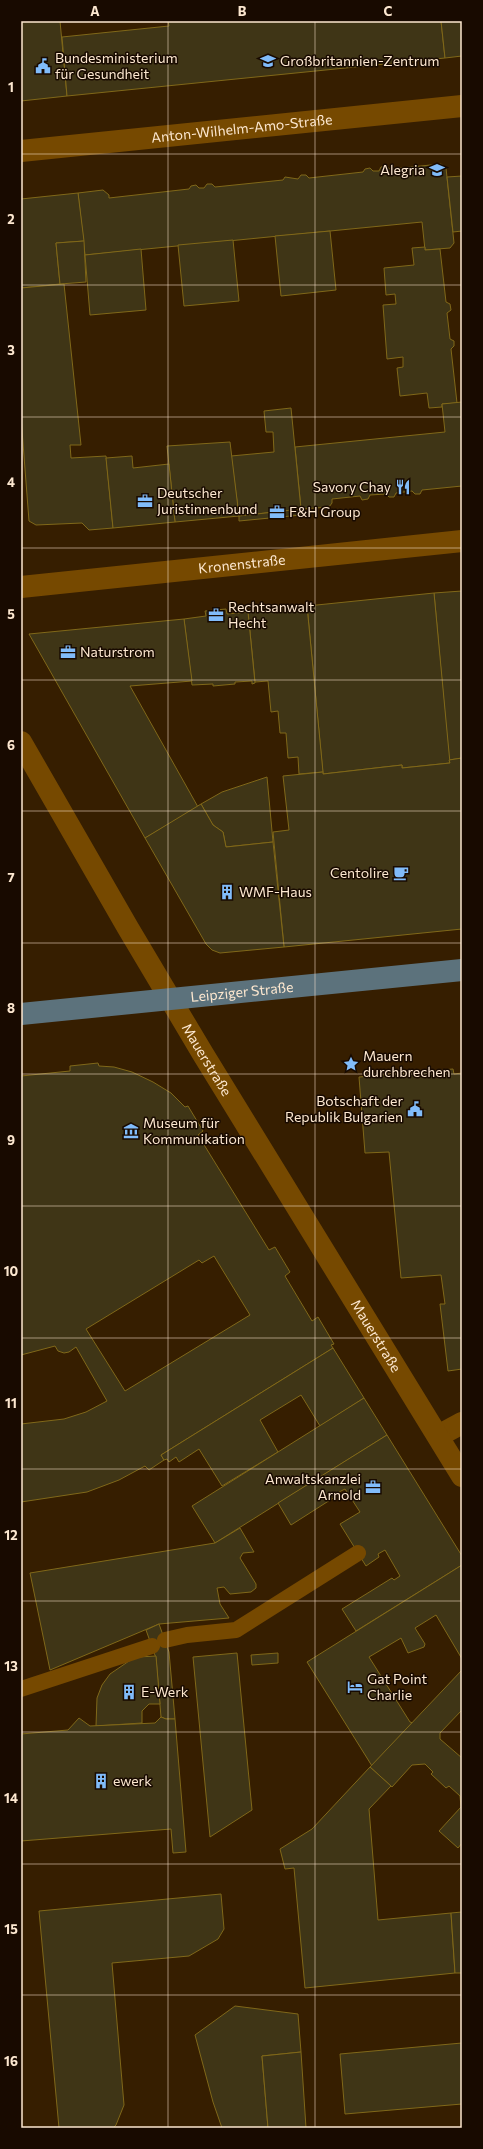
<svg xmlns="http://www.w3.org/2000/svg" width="483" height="2149" viewBox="0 0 483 2149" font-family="Commissioner,sans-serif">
  <rect width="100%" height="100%" fill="#361e00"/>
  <g fill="#3f3516" stroke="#806819" fill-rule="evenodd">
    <polygon points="21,21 60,21 67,96 21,101"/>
    <polygon points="168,21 441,21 445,58 67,96 62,37 169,26"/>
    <polygon points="441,21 462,21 462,56 445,58"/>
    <polygon points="441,164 446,168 454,243 450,248 425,250 422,222 85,255 78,193 103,190 109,195 109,198 189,189 191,186 196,185 199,188 204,188 207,184 212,184 215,187 283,180 285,177 298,179 301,175 306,175 309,178 363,172 365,169 370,168 373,171 379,171 381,167 386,166 390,169"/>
    <polygon points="462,176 462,231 453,232 447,177"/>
    <polygon points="78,193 84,241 56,243 60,284 21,288 21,199"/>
    <polygon points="330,231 336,290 281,296 275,236"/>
    <polygon points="233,240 239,301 184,306 178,245"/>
    <polygon points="84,241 86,282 60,284 56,243"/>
    <polygon points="425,247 425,250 440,249 446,302 450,304 451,310 447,313 450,339 454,341 454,346 451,349 457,403 442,404 442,407 429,408 427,393 400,396 397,368 403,367 403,357 387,359 383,305 396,304 395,294 386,295 384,268 414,265 412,248"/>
    <polygon points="141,249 146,310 90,315 85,255"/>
    <polygon points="64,284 81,445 70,445 71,458 106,456 113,528 89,530 82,523 36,525 29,521 21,417 21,288"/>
    <polygon points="462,402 462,486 422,490 420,494 415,494 412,491 396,493 394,497 389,497 386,494 370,495 368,499 362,500 360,496 332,499 332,503 329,507 301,509 295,447 445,432 442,404"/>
    <polygon points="291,408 301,509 239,516 231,456 274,452 273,432 266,432 264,411"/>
    <polygon points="230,442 239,516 175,522 167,446"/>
    <polygon points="132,456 133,468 169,464 175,522 113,528 106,458"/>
    <polygon points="301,509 301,515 239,521 239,516"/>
    <polygon points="462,591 462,758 449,760 434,593"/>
    <polygon points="434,593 450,763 402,768 402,765 323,774 307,606"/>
    <polygon points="280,605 280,609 307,606 323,772 299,774 298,757 288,758 286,733 280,733 278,711 271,712 268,681 255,682 248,612 262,610 261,606"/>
    <polygon points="226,609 227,614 248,612 255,683 252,684 252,681 235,682 235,684 213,686 213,684 192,685 184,619 206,616 205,611"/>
    <polygon points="184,619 192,681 130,686 198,807 145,838 29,634"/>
    <polygon points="462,758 462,929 284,947 273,832 289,830 283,776 323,772 323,774 402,765 402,768 450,763 449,760"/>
    <polygon points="267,777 273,842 226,847 223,832 213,825 201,804 222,792"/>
    <polygon points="201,804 213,825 223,832 226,847 273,842 284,947 220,953 212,950 206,944 145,838"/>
    <path d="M98 1063 99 1066 114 1067 132 1072 153 1082 171 1093 185 1107 188 1106 203 1131 198 1135 269 1250 275 1247 290 1272 285 1276 312 1321 318 1317 334 1344 331 1345 333 1348 161 1455 164 1460 149 1470 145 1466 119 1480 87 1492 21 1502V1424L64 1419 86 1412 107 1401 76 1347 69 1352 64 1353 58 1351 55 1346 21 1355V1076L70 1071V1066ZM214 1256 250 1315 125 1391 86 1329 199 1260 202 1263Z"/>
    <polygon points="453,1069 454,1074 462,1073 462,1369 448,1371 440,1304 445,1304 441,1275 401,1278 389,1152 365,1153 359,1077"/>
    <polygon points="333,1348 364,1398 320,1426 301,1395 260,1420 278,1452 222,1486 199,1449 179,1462 176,1457 169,1462 167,1459 164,1460 161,1455"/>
    <polygon points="364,1398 387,1435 215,1543 192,1506"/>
    <polygon points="387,1435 462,1556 462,1565 356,1631 342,1609 392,1578 394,1580 400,1576 385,1550 378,1554 379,1557 366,1566 340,1524 360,1512 345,1489 339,1492 338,1495 291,1525 278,1503"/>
    <polygon points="240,1528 254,1552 243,1553 240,1558 256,1584 256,1588 251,1592 230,1594 224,1587 217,1588 220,1604 229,1618 159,1624 50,1670 30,1573 215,1543"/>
    <polygon points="462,1565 462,1659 436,1615 415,1628 425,1644 424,1647 408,1653 401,1638 369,1657 410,1722 413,1723 372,1766 307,1662"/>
    <polygon points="159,1624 169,1652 175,1719 166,1719 161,1717 156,1658 146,1630"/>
    <polygon points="237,1653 252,1810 210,1837 193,1657"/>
    <polygon points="278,1653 278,1663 252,1665 251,1655"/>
    <polygon points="156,1656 160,1704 149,1704 142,1711 142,1723 96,1726 97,1698 102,1685 110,1674 129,1661 138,1657"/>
    <polygon points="462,1670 462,1710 440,1733 440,1739 462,1758 462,1843 458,1848 439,1831 461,1807 460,1796 449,1786 446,1788 431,1774 433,1772 425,1764 412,1765 392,1787 370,1767"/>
    <polygon points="161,1717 166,1719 175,1719 186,1852 173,1853 171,1829 21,1841 21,1734 68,1730 79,1718 90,1726 155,1723"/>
    <polygon points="370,1767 391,1786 369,1809 378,1920 451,1913 455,1973 305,1988 294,1868 285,1869 280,1849 312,1829"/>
    <polygon points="221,1894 224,1929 218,1939 189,1956 112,1963 124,2105 116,2125 113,2128 59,2128 39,1911"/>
    <polygon points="462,1912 462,1973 455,1973 451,1913"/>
    <polygon points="235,2006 298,2014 301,2052 262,2056 268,2128 222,2128 213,2102 195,2035"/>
    <polygon points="462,2043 462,2104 345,2114 340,2054"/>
    <polygon points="301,2052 306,2128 268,2128 262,2056"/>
  </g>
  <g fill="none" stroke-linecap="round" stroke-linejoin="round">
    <g stroke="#764900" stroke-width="16">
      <polyline points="165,1640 187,1635 236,1630 358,1553"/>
      <polyline points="21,1689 152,1646"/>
    </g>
    <g stroke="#764900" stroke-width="22">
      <path id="s1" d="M21 151 462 106"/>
      <path id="s2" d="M21 587 462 541"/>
      <polyline points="438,1436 462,1423"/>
    </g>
    <path stroke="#764900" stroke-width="22" id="s3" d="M21 742 128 928 203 1054 462 1476"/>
    <path stroke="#5c727c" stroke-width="22" id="s4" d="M21 1014 462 970"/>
  </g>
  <path fill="none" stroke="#fde8d0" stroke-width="1" stroke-opacity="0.55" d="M168 21V2128M315 21V2128M21 154H462M21 285H462M21 417H462M21 548H462M21 680H462M21 811H462M21 943H462M21 1074H462M21 1206H462M21 1338H462M21 1469H462M21 1601H462M21 1732H462M21 1864H462M21 1995H462"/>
  <defs>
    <g id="university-bare" transform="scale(1.2)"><path d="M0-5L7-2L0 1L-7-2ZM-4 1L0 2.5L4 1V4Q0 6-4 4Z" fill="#81bcfa" stroke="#180a00" stroke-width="2.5" paint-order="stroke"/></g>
    <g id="civic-bare" transform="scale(1.2)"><path d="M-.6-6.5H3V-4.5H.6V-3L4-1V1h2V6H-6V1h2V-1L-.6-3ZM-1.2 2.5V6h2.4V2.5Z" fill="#81bcfa" stroke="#180a00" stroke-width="2.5" paint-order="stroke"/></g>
    <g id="school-bare" transform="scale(1.2)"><path d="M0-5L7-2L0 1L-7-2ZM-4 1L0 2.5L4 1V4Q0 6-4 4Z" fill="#81bcfa" stroke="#180a00" stroke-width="2.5" paint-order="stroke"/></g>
    <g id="restaurant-bare" transform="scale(1.2)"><path d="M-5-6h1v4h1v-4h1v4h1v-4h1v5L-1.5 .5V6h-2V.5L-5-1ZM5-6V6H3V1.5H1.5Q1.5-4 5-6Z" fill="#81bcfa" stroke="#180a00" stroke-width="2.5" paint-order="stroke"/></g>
    <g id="office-bare" transform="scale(1.2)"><path d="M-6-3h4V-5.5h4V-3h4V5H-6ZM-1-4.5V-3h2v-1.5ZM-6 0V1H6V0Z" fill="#81bcfa" stroke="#180a00" stroke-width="2.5" paint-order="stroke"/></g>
    <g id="cafe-bare" transform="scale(1.2)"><path d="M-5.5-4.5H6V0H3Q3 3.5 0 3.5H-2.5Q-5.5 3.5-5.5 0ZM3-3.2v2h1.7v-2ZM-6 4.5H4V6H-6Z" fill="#81bcfa" stroke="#180a00" stroke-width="2.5" paint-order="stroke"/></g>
    <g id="building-bare" transform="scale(1.2)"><path d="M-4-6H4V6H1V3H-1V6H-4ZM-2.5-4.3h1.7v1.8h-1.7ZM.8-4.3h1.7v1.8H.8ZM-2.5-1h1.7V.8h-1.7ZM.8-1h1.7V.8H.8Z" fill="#81bcfa" stroke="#180a00" stroke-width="2.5" paint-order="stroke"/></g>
    <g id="sight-bare" transform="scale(1.2)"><path d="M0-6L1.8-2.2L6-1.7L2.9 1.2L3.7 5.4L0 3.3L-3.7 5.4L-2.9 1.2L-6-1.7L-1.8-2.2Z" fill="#81bcfa" stroke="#180a00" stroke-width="2.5" paint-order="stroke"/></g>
    <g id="museum-bare" transform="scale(1.2)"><path d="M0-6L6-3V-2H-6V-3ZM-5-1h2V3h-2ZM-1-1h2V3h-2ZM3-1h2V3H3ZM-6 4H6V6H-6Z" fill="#81bcfa" stroke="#180a00" stroke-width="2.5" paint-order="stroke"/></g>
    <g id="hotel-bare" transform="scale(1.2)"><path d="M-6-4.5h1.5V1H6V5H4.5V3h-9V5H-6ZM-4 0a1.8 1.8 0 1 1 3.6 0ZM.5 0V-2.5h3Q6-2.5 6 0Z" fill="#81bcfa" stroke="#180a00" stroke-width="2.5" paint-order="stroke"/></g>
  </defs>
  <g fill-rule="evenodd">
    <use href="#university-bare" x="268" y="61"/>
    <use href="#civic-bare" x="43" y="66"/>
    <use href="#school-bare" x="437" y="170"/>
    <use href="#restaurant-bare" x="403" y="487"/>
    <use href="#office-bare" x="145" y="501"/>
    <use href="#office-bare" x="277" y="512"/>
    <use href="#office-bare" x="216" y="615"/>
    <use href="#office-bare" x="68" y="652"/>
    <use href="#cafe-bare" x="401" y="873"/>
    <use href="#building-bare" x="227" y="892"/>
    <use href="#sight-bare" x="351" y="1064"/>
    <use href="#civic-bare" x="415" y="1109"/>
    <use href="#museum-bare" x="131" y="1131"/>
    <use href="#office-bare" x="373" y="1487"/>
    <use href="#hotel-bare" x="355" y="1687"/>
    <use href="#building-bare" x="129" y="1692"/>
    <use href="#building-bare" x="101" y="1781"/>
  </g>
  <g text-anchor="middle" stroke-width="3" stroke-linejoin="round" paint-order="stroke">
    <g font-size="14" fill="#fde8d0" stroke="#180a00" text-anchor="start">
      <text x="55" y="63">Bundesministerium<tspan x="55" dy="16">für Gesundheit</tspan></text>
      <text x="280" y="66">Großbritannien-Zentrum</text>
      <text x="425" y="175" text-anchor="end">Alegria</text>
      <text x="391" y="492" text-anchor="end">Savory Chay</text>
      <text x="157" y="498">Deutscher<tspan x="157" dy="16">Juristinnenbund</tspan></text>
      <text x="289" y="517">F&amp;H Group</text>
      <text x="228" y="612">Rechtsanwalt<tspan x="228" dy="16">Hecht</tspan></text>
      <text x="80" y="657">Naturstrom</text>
      <text x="389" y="878" text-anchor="end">Centolire</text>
      <text x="239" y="897">WMF-Haus</text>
      <text x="363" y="1061">Mauern<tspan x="363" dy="16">durchbrechen</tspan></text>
      <text x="403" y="1106" text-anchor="end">Botschaft der<tspan x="403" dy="16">Republik Bulgarien</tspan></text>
      <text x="143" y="1128">Museum für<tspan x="143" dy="16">Kommunikation</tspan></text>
      <text x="361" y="1484" text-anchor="end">Anwaltskanzlei<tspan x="361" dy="16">Arnold</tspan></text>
      <text x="367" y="1684">Gat Point<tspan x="367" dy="16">Charlie</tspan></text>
      <text x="141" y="1697">E-Werk</text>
      <text x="113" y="1786">ewerk</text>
    </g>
    <g font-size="14" fill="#fde8d0" stroke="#180a00">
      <text dy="5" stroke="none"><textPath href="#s1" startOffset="222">Anton-Wilhelm-Amo-Straße</textPath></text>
      <text dy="5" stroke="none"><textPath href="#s2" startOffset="222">Kronenstraße</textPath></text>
      <text dy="5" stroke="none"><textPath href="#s4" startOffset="222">Leipziger Straße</textPath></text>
      <text dy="5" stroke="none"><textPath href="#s3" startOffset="368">Mauerstraße</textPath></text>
      <text dy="5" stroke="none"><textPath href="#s3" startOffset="692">Mauerstraße</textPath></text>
    </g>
  </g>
  <rect width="483" height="2149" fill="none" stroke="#180a00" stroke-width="44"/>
  <rect x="22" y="22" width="439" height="2105" fill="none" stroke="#fde8d0" stroke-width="1.5"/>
  <g font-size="13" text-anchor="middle" font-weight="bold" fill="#fde8d0">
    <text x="95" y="16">A</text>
    <text x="242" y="16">B</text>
    <text x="388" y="16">C</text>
    <text x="11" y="92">1</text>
    <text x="11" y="224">2</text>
    <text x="11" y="355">3</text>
    <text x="11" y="487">4</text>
    <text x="11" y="619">5</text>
    <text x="11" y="750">6</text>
    <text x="11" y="882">7</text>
    <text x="11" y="1013">8</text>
    <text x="11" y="1145">9</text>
    <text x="11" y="1276">10</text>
    <text x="11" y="1408">11</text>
    <text x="11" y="1540">12</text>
    <text x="11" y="1671">13</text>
    <text x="11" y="1803">14</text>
    <text x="11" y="1934">15</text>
    <text x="11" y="2066">16</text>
  </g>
</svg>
